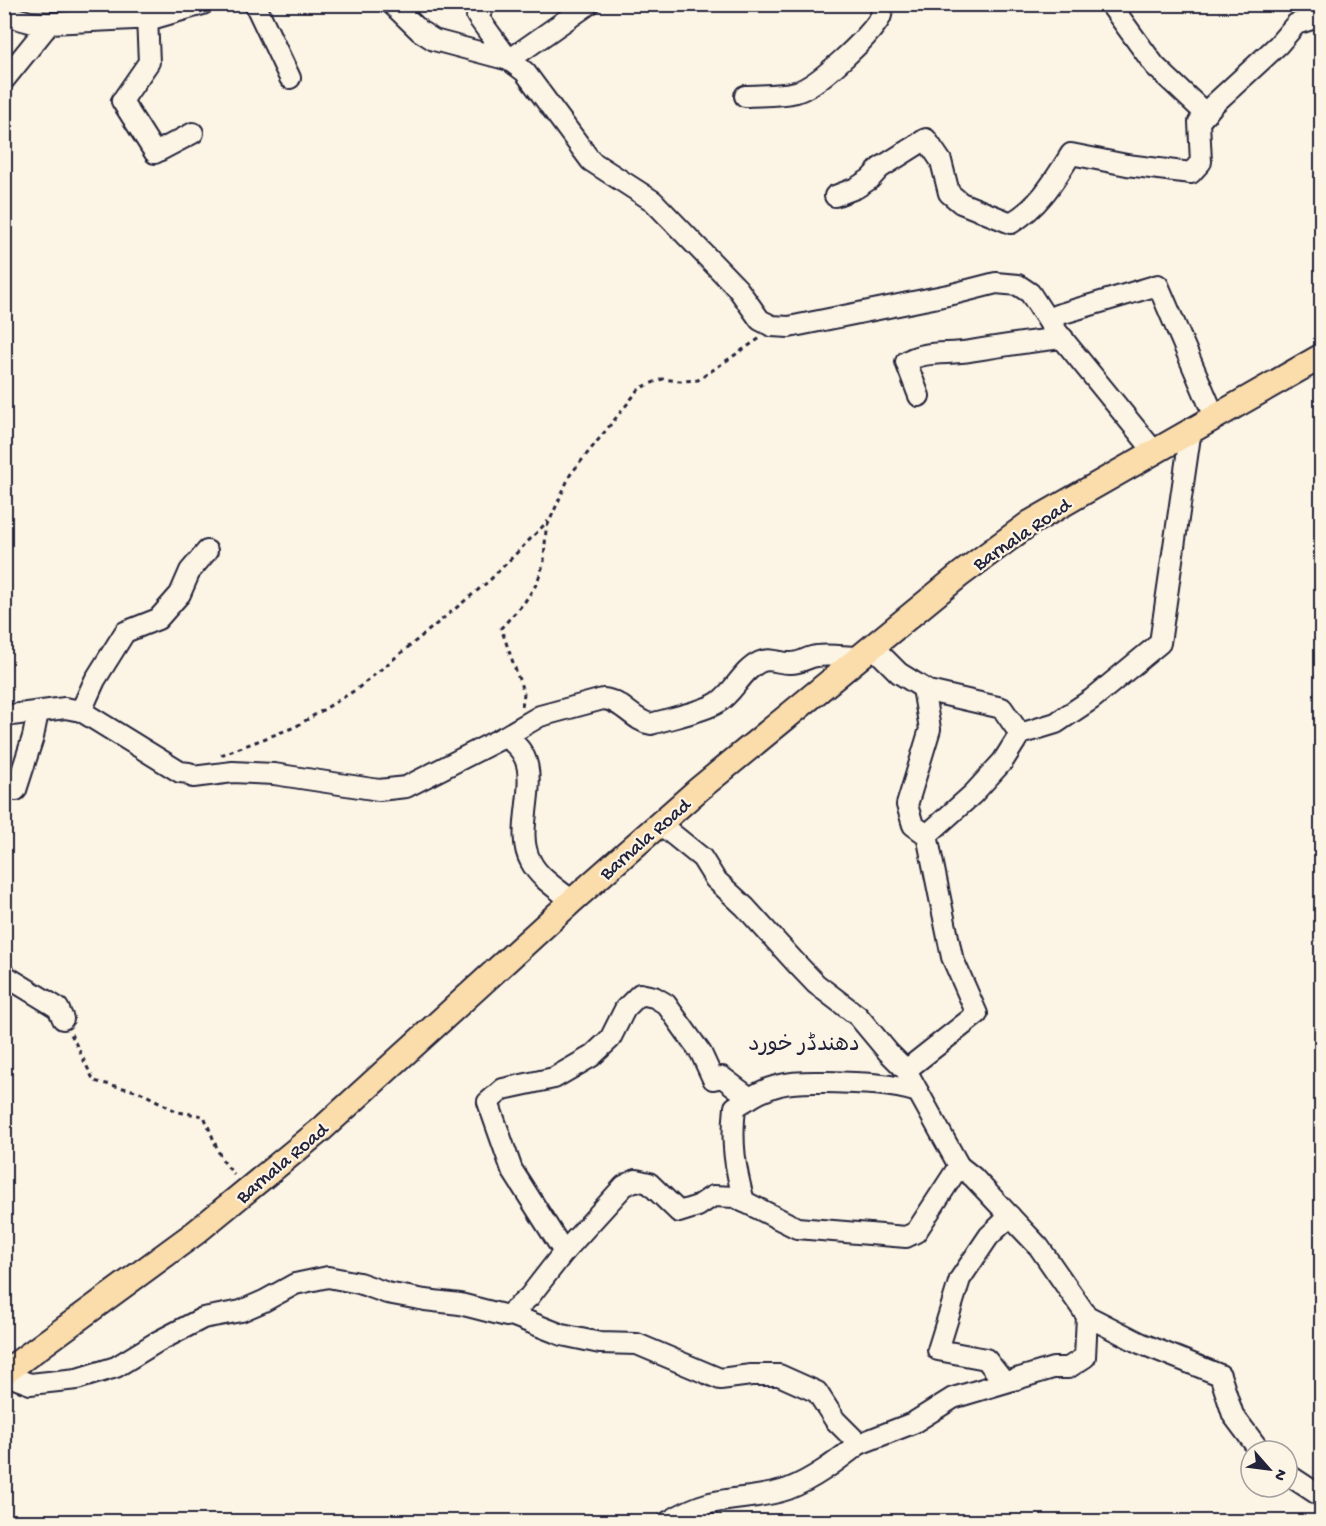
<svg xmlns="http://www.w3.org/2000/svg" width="1326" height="1526" viewBox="0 0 1326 1526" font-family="'Gochi Hand','Playpen Sans Arabic',sans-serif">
  <rect width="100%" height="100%" fill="#fcf5e5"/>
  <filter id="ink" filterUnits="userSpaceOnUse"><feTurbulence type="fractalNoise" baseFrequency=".0167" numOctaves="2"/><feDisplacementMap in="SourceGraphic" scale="12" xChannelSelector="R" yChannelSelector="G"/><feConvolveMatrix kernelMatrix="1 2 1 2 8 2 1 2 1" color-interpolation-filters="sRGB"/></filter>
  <g filter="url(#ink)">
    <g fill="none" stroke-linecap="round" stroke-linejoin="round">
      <g stroke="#22223b" stroke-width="24">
        <g id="minor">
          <polyline points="255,4 290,78"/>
          <polyline points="392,4 420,31 434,40 509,60 525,72 591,161 653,201 738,289 760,320 772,326 789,327 953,294 996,283 1018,285 1030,293 1049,322 1153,450"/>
          <polyline points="486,4 477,16 509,60 589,4"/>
          <polyline points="1110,4 1155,66 1206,114"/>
          <polyline points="4,15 30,22 50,23 155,18 203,4"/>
          <polyline points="147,18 149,62 122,101 155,153 193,133"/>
          <polyline points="4,80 50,23"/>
          <path d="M745 96C762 95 780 96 796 92 817 87 869 37 880 18 882 14 882 9 883 4"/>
          <path d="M835 196 856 188 870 179 880 168 926 139 941 161 949 193 961 203 1011 223C1039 207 1054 181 1071 154L1127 165 1191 173 1201 162 1199 122 1213 105 1278 45 1296 24 1322 16"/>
          <polyline points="1049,322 1057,315 1158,285 1209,404"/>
          <path d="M919 396 906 362C923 350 949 355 970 351 1001 346 1032 341 1063 338"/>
          <polyline points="872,646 899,673 928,691 1002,708 1020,734"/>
          <polyline points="923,688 930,729 907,805 913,825 927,835"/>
          <polyline points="81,711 95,680 125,632 158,619 180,594 190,571 207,551"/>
          <path d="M4 716 65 708 81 711 180 772 189 773 193 777 233 772 274 774 379 790 406 787 504 737 540 716 603 699C622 700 633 721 651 724 667 719 705 711 717 703 734 693 741 671 760 662 770 657 780 664 791 663 801 663 807 657 817 656 830 654 845 657 858 657"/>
          <path d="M504 737C554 762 509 824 531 862 539 878 558 889 572 901"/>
          <polyline points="16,790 33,737 38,712"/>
          <polyline points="660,824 702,858 715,879 745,907 795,962 816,984 858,1016 888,1052 906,1070"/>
          <polyline points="4,975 58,1008 63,1019"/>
          <polyline points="959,1166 973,1177 1039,1247 1087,1316"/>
          <path d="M744 1202C735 1167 731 1144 735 1107 750 1098 763 1089 780 1085 795 1081 811 1082 826 1082 858 1083 888 1083 918 1092"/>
          <polyline points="564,1252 512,1170 488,1102 503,1089 554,1078 592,1056 610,1039 625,1009 640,994 654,997 666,1004 701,1053 713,1079 722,1077 750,1098"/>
          <polyline points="509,1314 562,1335 600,1343 637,1344 720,1379 751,1375 779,1375 817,1392 835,1420 859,1444 913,1423 953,1398 1053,1368 1068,1368 1085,1357 1087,1316 1140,1343 1220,1375 1233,1415 1260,1451"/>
          <polyline points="4,1374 30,1384 77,1379 116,1367 157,1342 203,1318 241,1311 264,1301 295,1284 328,1277 359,1283 387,1293 425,1300 460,1304 507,1316 529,1297 564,1252 624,1186 636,1180 649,1183 679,1212 698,1206 713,1196 735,1197 797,1228 906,1237 916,1232 959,1166 906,1070 977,1014 952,957 927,835 973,794 1003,761 1020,734 1056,723 1092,699 1160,643 1191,429"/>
          <polyline points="1004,1382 986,1359 938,1350 960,1279 989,1236 1010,1216"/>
          <polyline points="1287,1474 1322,1497"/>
          <path d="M668 1522C681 1514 695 1507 710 1503 736 1497 763 1498 788 1489 814 1479 837 1461 859 1444"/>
        </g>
      </g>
      <g stroke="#22223b" stroke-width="28">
        <polyline id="major" points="4,1373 195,1233 323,1128 572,901 699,789 961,574 1030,523 1322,356"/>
      </g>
      <g stroke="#22223b" stroke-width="3" stroke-dasharray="4.5 4.5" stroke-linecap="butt">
        <polyline points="522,706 524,694 501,628 524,603 537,583 544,562 546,529 570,475 640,388 662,379 680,381 698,380 760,338"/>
        <polyline points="221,755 295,727 357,689 489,581 548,521"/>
        <polyline points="71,1034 94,1081 140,1092 178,1112 204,1116 221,1158 234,1175"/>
      </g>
      <use href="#minor" stroke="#fcf5e5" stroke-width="20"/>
      <use href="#major" stroke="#fbddab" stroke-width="24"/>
    </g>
  </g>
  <g text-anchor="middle" stroke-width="4.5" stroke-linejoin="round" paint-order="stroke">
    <g font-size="20" fill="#22223b" stroke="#fcf5e5">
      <text transform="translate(1021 533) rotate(-34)" y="7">Barnala Road</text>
      <text transform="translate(644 838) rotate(-41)" y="7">Barnala Road</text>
      <text transform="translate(281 1162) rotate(-40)" y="7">Barnala Road</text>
    </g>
    <g font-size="22" fill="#22223b" stroke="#fcf5e5">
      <text x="804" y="1050">دھندڈر خورد</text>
    </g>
  </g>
  <rect width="1326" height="1526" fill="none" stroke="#fcf5e5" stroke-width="24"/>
  <rect x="12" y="12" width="1302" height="1502" fill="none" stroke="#22223b" stroke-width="2" filter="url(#ink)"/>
  <g transform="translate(1269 1469) rotate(118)"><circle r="28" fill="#fcf5e5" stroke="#a5a1a1" stroke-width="1.5"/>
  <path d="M0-4.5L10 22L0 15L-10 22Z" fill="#22223b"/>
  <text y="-9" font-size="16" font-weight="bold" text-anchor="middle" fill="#22223b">N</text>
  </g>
</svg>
